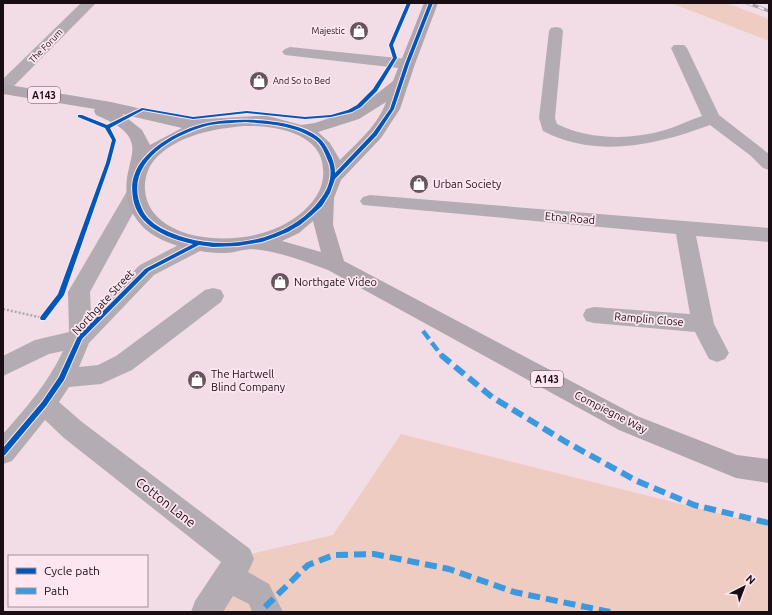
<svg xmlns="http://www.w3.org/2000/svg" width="772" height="615" viewBox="0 0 772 615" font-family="Ubuntu,sans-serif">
  <rect width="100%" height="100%" fill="#f2dce6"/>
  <g fill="#eeccc1">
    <polygon points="671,3 726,3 769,19 769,41"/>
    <polygon points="401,434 769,526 769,612 215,612 251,554 333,535"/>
  </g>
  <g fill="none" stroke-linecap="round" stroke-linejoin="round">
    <polyline stroke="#b1a6ac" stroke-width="2.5" stroke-dasharray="2 2" stroke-linecap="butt" points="3,309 43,318"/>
    <g fill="#b3adb3" fill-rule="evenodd">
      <polygon points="81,3 96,3 9,91 3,93 3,79"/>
      <path d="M556 27 561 28 563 31 555 118 557 124C588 140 632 140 665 130 678 126 690 120 702 116L671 48 674 45H684L687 48 719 115 769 154V170L763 168 751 156 710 125C656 145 597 159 543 131L539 118 549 31 551 28Z"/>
      <polygon points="290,47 407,59 412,61 415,64 412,67 407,69 285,55 282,52 285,49"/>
      <path d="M135 187 142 189 144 193 90 292 91 313 140 265 190 239 197 237 204 239 207 244 204 249 154 275 89 343 79 367 98 365 116 356 205 290 213 288 221 290 224 296 221 302 132 370 101 384 69 387 59 402 82 422 250 549 254 559 248 572 269 584 283 612H252L249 604 233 596 223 612H191L195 601 221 562 64 438 45 420 12 461 3 464V434C26 408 48 383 63 351L49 354 3 376V356L35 340 69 332 68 292 126 193 128 189Z"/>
      <polygon points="370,195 769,228 769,242 696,236 714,324 729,353 725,359 717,362 709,359 695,332 594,323 586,321 583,315 586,309 594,307 690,314 676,234 363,205 360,201 363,197"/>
    </g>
    <path fill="#b0a6ad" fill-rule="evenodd" d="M424 3H438L415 64 400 109 381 138 341 180 334 198 333 225 344 261 637 416 737 455 769 459V483L736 478 619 430 328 270C304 261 278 251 252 249 243 249 234 253 225 253 199 253 165 246 145 229 127 212 123 191 129 168 131 158 135 149 130 139 125 127 107 120 96 115L94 111 95 109 3 94V84L111 102 182 118 207 119 256 116H268L301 125 315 123 347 112 370 99 393 81ZM386 102C378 125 357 143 340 160L330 143 318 132 359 119ZM122 114 182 128 150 145 142 130ZM244 126C272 125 322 132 323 169 324 178 322 187 317 195 293 233 238 244 197 236 172 231 147 217 145 190 144 177 149 164 159 155 183 134 214 129 244 126ZM313 221 321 252 282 241 299 233Z"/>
    <g stroke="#aea3aa" stroke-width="3">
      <polyline id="rail" points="747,3 769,11"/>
    </g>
    <use href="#rail" stroke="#fee6f0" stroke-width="2" stroke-dasharray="6" stroke-linecap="butt"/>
    <polyline stroke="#3b99de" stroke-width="4.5" stroke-dasharray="10 4.5" stroke-linecap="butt" points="423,331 442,356"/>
    <g stroke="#3b99de" stroke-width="6" stroke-dasharray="12 6" stroke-linecap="butt">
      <polyline points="441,355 492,397 566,442 637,481 694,505 769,523"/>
      <polyline points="265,607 308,565 334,555 374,554 449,569 514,592 610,612"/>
    </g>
    <g stroke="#fee6f0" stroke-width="2">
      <g id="cycleway">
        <polygon points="407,3 411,3 393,45 397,58 377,91 361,107 352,112 331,117 305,119 247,113 193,119 143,110 110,128 116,140 110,163 64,295 45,320 41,320 40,318 41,316 58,294 106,163 112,140 105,128 78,117 78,115 82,115 107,125 142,108 193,117 247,111 305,117 331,115 348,110 357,105 373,89 393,58 389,45"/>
        <path d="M429 3H433L409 64 394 109 377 135 335 179 330 193 322 206 311 216 300 225 288 232 276 237 262 242 238 246 213 247 199 245 149 271 82 339 64 380 46 406 5 455 3 456V448L42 402 59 377 78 336 145 269 193 244C170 239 141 228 134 203 132 194 131 184 134 176 143 147 186 126 213 122 241 117 298 119 319 138 325 143 329 151 332 158 334 164 335 167 335 173L373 133 390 109 405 64ZM246 122C269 124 293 125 313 138 322 143 325 154 329 163 333 174 329 188 322 197 293 239 233 251 186 238 169 233 149 225 142 209 121 164 173 134 210 125 222 123 234 123 246 122Z"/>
      </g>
    </g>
    <use href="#cycleway" fill="#0057b8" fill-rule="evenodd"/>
  </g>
  <defs>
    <g id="shop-disc" transform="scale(1)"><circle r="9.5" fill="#66555d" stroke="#fee6f0"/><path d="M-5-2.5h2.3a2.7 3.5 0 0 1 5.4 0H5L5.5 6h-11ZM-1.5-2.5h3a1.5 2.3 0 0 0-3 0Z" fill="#fff"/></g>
  </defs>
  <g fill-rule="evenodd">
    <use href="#shop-disc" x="359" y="31"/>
    <use href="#shop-disc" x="259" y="81"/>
    <use href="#shop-disc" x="419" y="184"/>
    <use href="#shop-disc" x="280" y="282"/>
    <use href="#shop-disc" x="197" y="380"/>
  </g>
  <g text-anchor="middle" stroke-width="3.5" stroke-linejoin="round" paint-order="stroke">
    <g font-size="9" fill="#1a0d13" stroke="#fee6f0" text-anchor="end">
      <text x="345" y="34">Majestic</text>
      <text x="273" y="84" text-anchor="start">And So to Bed</text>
    </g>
    <g font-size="9" fill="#1a0d13" stroke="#fee6f0">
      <text transform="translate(46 46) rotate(-46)" y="3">The Forum</text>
    </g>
    <g fill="#fee6f0" stroke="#5e4e55" stroke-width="1">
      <rect x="28" y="87" width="32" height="16" rx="3"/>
      <rect x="531" y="371" width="32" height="16" rx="3"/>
    </g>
    <g font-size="10" font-weight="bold" fill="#1a0d13">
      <text x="44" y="99">A143</text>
      <text x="547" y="383">A143</text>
    </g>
    <g font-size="11" fill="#1a0d13" stroke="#fee6f0" text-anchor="start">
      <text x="433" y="188">Urban Society</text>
      <text x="294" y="286">Northgate Video</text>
      <text x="211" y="378">The Hartwell<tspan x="211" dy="13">Blind Company</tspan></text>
    </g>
    <g font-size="11" fill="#1a0d13" stroke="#fee6f0">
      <text transform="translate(570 218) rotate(5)" y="4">Etna Road</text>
      <text transform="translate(103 302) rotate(-47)" y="4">Northgate Street</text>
      <text transform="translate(649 319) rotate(5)" y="4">Ramplin Close</text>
      <text transform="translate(611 412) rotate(27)" y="4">Compiegne Way</text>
    </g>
    <g font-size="13" fill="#1a0d13" stroke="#fee6f0">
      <text transform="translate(166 502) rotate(38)" y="5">Cotton Lane</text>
    </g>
  </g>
  <rect width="772" height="615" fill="none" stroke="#1a0d13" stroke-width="8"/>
  <rect x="8" y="555" width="140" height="52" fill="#fee6f0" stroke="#a38f98"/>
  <rect x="16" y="568" width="20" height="6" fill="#0057b8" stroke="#a38f98"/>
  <text x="44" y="575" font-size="12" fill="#1a0d13">Cycle path</text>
  <rect x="16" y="588" width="20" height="6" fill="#3b99de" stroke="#a38f98"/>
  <text x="44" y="595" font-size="12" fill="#1a0d13">Path</text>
  <g transform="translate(744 587) rotate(42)" stroke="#fee6f0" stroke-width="3" paint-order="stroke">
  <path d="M0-3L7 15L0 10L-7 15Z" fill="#1a0d13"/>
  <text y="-6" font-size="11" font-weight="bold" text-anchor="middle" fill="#1a0d13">N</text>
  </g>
</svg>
